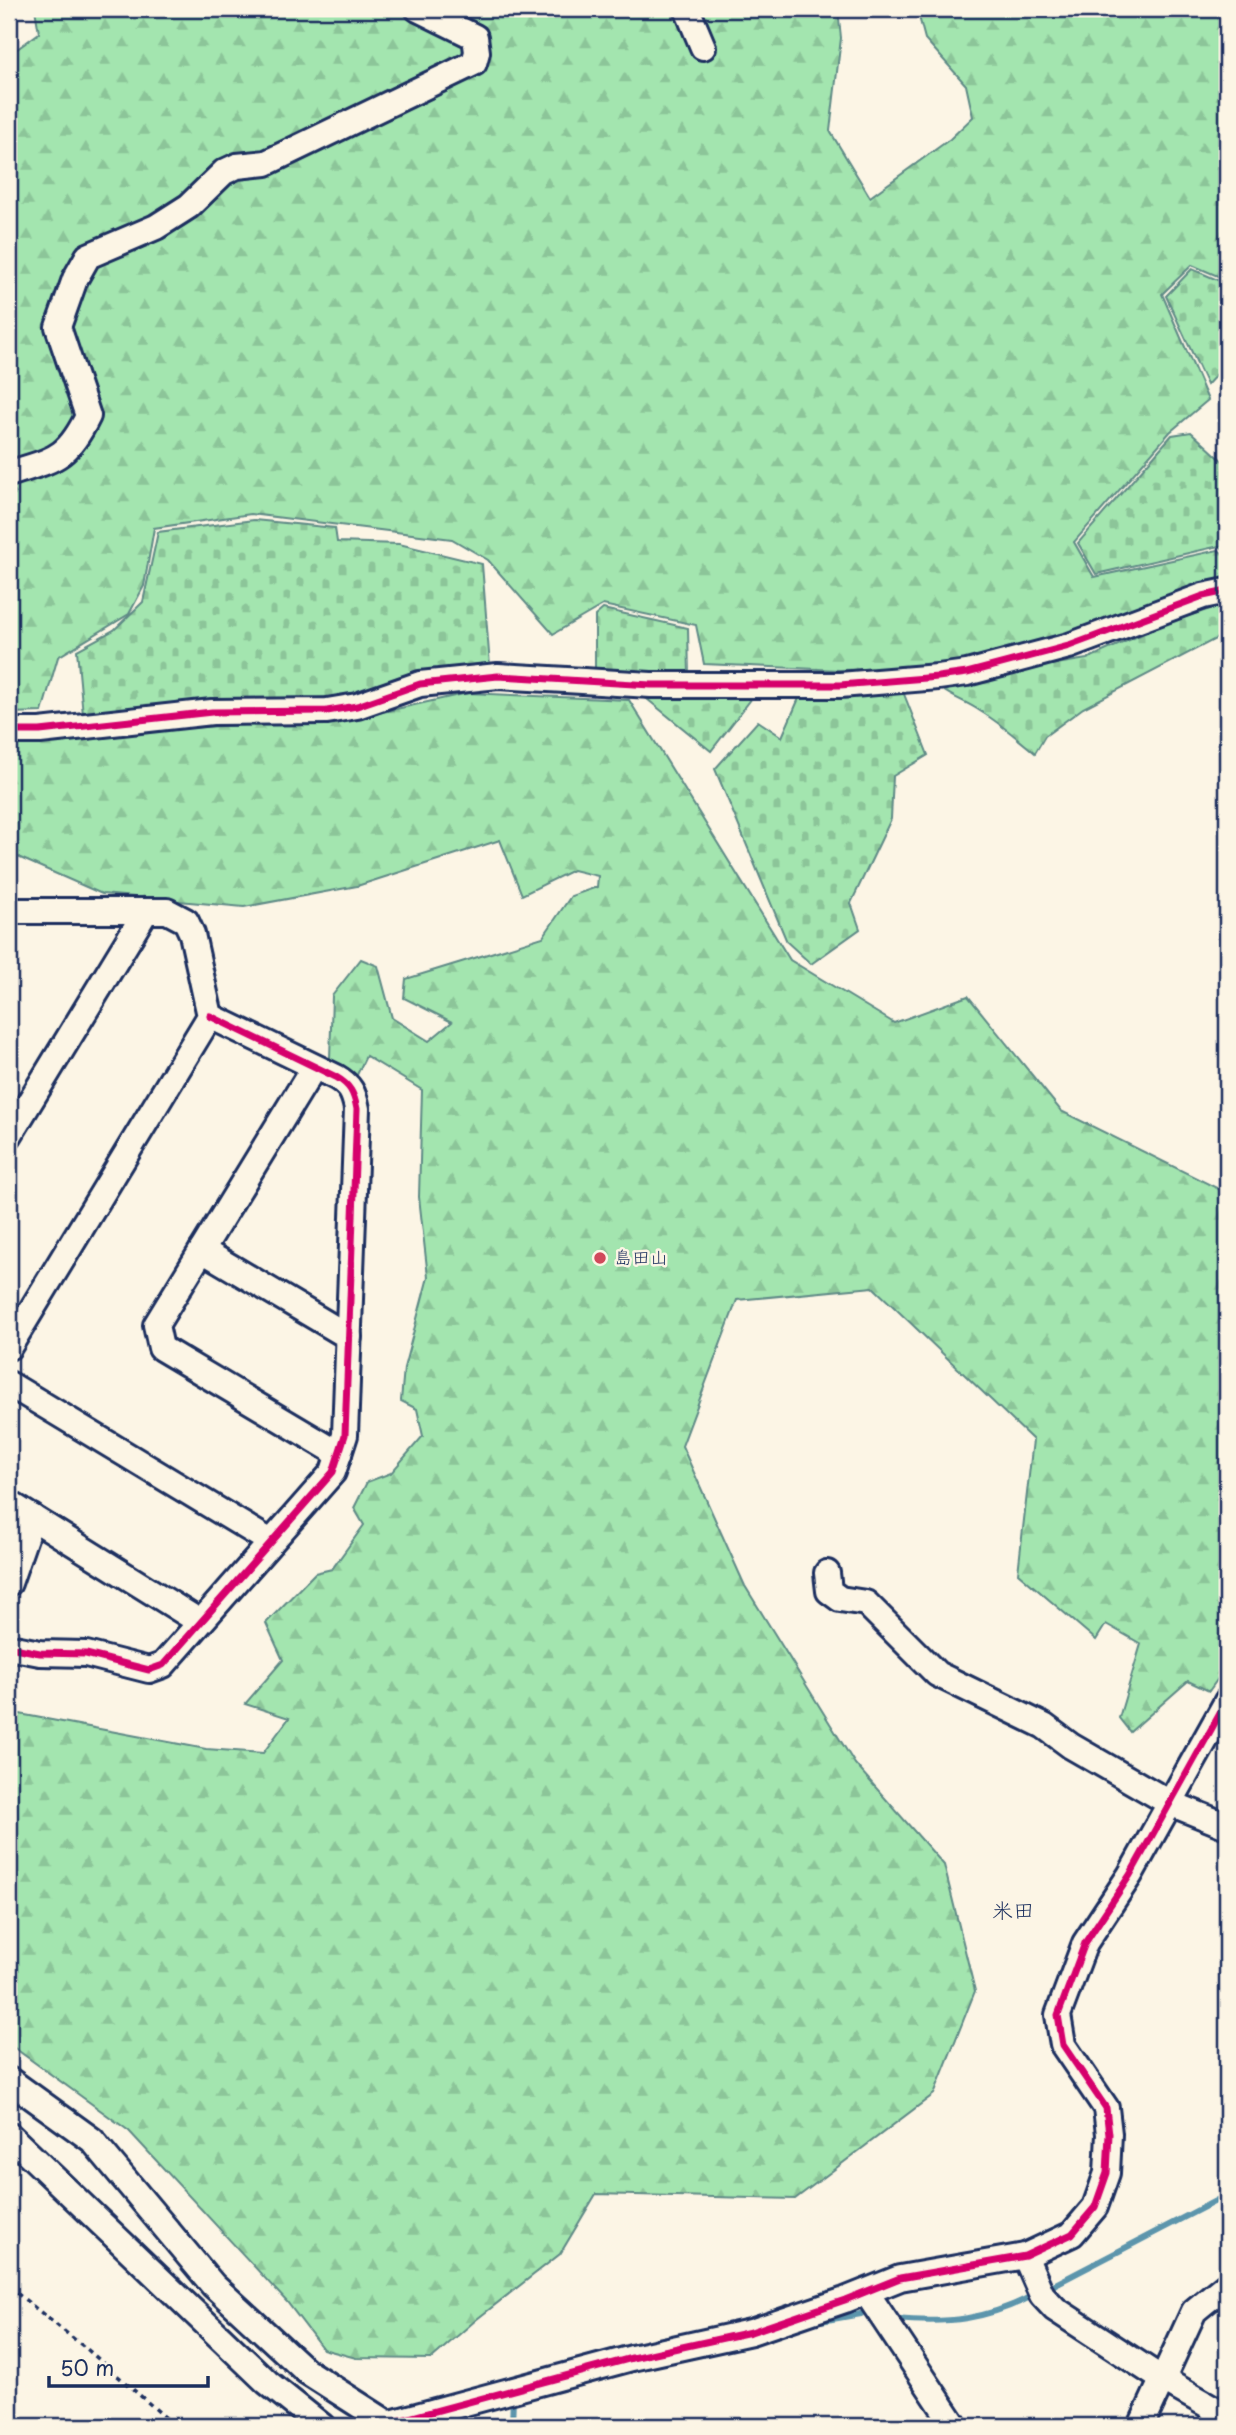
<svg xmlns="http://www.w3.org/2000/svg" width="1236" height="2435" viewBox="0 0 1236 2435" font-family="'Playpen Sans','Klee One',sans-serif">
  <defs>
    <pattern id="forest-firs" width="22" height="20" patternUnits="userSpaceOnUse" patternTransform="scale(1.75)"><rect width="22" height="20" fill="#a3e5af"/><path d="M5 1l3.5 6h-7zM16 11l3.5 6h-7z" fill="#8cc599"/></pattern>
    <pattern id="cemetery-stones" width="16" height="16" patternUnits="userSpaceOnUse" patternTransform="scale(1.75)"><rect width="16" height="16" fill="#a3e5af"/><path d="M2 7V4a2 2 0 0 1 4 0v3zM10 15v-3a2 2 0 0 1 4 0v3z" fill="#8cc599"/></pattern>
  </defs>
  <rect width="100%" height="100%" fill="#fcf5e5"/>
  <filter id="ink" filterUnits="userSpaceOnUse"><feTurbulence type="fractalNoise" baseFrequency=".0143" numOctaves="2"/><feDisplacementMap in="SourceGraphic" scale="14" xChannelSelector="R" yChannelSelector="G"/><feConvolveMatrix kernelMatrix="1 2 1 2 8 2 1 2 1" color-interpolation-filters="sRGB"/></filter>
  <g filter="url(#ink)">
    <g fill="url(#forest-firs)" stroke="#5f8a86" stroke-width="2">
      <polygon points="35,9 838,9 841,38 830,131 870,197 950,139 973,117 966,85 925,39 917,9 1227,9 1227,280 1192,265 1162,294 1208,400 1170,432 1074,542 1094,577 1218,550 1227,556 1227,586 969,667 840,670 704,664 696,625 603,605 553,634 488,560 452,539 251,514 154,528 144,586 129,614 58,657 42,712 9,713 9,498 16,493 9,481 9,55 39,33"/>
      <polygon points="468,693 629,700 790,960 894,1023 968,996 1061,1111 1227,1193 1227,1666 1209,1691 1188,1681 1130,1732 1119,1718 1141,1644 1106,1624 1096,1640 1018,1573 1033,1440 873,1287 737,1300 682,1446 745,1586 855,1764 944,1865 975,1991 934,2094 795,2199 596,2194 560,2254 477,2319 431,2359 356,2358 323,2349 287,2302 129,2131 9,2044 9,1712 206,1749 263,1753 289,1718 245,1704 283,1660 266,1623 315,1573 332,1569 364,1525 354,1508 367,1482 391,1473 423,1436 417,1409 401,1401 404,1368 428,1277 419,1197 422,1090 366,1056 355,1079 330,1059 332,996 361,959 378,966 392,1018 429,1041 452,1022 404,998 406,979 543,937 571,896 597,887 598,876 573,870 522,895 500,840 357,886 244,907 102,894 9,853 9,741 201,727 347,720"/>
    </g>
    <g fill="url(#cemetery-stones)" stroke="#5f8a86" stroke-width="2">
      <polygon points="1192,269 1227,284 1227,363 1207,385 1166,296"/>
      <polygon points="1191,432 1227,465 1227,551 1219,546 1096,574 1078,543 1172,435"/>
      <polygon points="254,520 335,528 337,542 399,544 482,564 490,666 424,671 344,696 83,715 77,650 114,630 143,602 158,532"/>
      <path d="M1226 604 1227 633 1083 708 1045 736 1035 753C1017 738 1000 723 980 711 967 702 953 698 940 688L1031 668 1087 659 1169 622Z"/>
      <polygon points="603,609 688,628 689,676 595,675 595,616"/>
      <polygon points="902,689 928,755 893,776 891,819 851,903 860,929 811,964 787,942 715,769 758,721 782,737 800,696"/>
      <polygon points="751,693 752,698 711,751 642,695"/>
    </g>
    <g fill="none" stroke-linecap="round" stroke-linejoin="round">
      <g stroke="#5c95ac" stroke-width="6">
        <polyline points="1046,2289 1227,2195"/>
        <path d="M894 2319C948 2324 987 2320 1036 2294"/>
        <polyline points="821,2321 861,2314"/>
        <polyline points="448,2426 455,2415"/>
        <polyline points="512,2426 513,2397"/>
        <polyline points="1180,2426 1209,2417"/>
      </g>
      <g stroke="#1b2f5e" stroke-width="30">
        <g id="minor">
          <polyline points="687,9 703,47"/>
          <path d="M9 474C53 459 66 461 88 416L58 327 75 279 88 256 156 227 189 206 224 172 237 166 266 163 474 63 477 52 475 37 418 9"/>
          <polyline points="9,731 40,731 212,712 327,711 357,706 420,684 498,676 651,685 840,685 938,677 967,673 1069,646 1203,596 1227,591"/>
          <polyline points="9,911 167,911 186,921 192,934 210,1016 9,1347"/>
          <polyline points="314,1067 156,1325 161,1348 339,1454"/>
          <polyline points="9,1136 146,911"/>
          <polyline points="202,1250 349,1337"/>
          <polyline points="9,1384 271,1542"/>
          <polyline points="9,1503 200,1622"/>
          <polyline points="827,1573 829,1591 840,1599 866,1603 937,1674 1044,1726 1071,1746 1170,1803 1227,1826"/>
          <polyline points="9,1583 32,1517"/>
          <path d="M9 1647 40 1653 86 1654 149 1670 163 1665 333 1472 345 1435 357 1109C354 1093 350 1085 336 1077L210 1016"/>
          <polyline points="9,2080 92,2140 213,2285 306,2371 392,2426"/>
          <polyline points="9,2135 267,2382 322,2426"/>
          <polyline points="1025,2256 1042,2295 1055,2309 1162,2379 1213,2408 1219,2426"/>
          <polyline points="866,2292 955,2426"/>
          <polyline points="387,2424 632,2358 751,2332 845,2300 900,2278 1025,2256 1072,2234 1095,2207 1107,2173 1109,2134 1106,2108 1063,2045 1058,2015 1085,1943 1130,1875 1227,1701"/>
          <polyline points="1141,2426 1194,2311 1227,2284"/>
        </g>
      </g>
      <polyline stroke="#1b2f5e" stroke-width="3.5" stroke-dasharray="5 5" stroke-linecap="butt" points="9,2287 88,2350 175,2426"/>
      <use href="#minor" stroke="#fcf5e5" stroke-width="24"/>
      <g stroke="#fcf5e5" stroke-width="11">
        <g id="cycleway">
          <polyline points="9,731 40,731 212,712 327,711 357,706 420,684 498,676 651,685 840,685 938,677 967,673 1069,646 1203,596 1227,591"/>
          <path d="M9 1647 40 1653 86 1654 149 1670 163 1665 333 1472 345 1435 357 1109C354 1093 350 1085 336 1077L210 1016"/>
          <polyline points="387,2424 632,2358 751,2332 845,2300 900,2278 1025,2256 1072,2234 1095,2207 1107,2173 1109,2134 1106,2108 1063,2045 1058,2015 1085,1943 1130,1875 1227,1701"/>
        </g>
      </g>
      <use href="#cycleway" stroke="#d6006c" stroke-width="7"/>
    </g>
  </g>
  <circle fill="#d1495b" stroke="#fcf5e5" stroke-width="2.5" cx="600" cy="1258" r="7"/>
  <g text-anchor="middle" stroke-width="5" stroke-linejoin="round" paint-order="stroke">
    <g font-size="18" fill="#1b2f5e" stroke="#fcf5e5" text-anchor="start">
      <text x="614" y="1264">島田山</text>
    </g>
    <g font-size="21" fill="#1b2f5e" stroke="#fcf5e5">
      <text x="1013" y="1918">米田</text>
    </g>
  </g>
  <rect width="1236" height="2435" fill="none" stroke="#fcf5e5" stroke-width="35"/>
  <rect x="18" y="18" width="1201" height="2400" fill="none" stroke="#1b2f5e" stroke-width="2.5" filter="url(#ink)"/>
  <path d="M49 2376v10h159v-10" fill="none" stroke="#1b2f5e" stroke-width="3.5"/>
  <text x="60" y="2376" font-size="21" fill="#1b2f5e" stroke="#fcf5e5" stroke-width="5" paint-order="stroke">50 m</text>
</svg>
